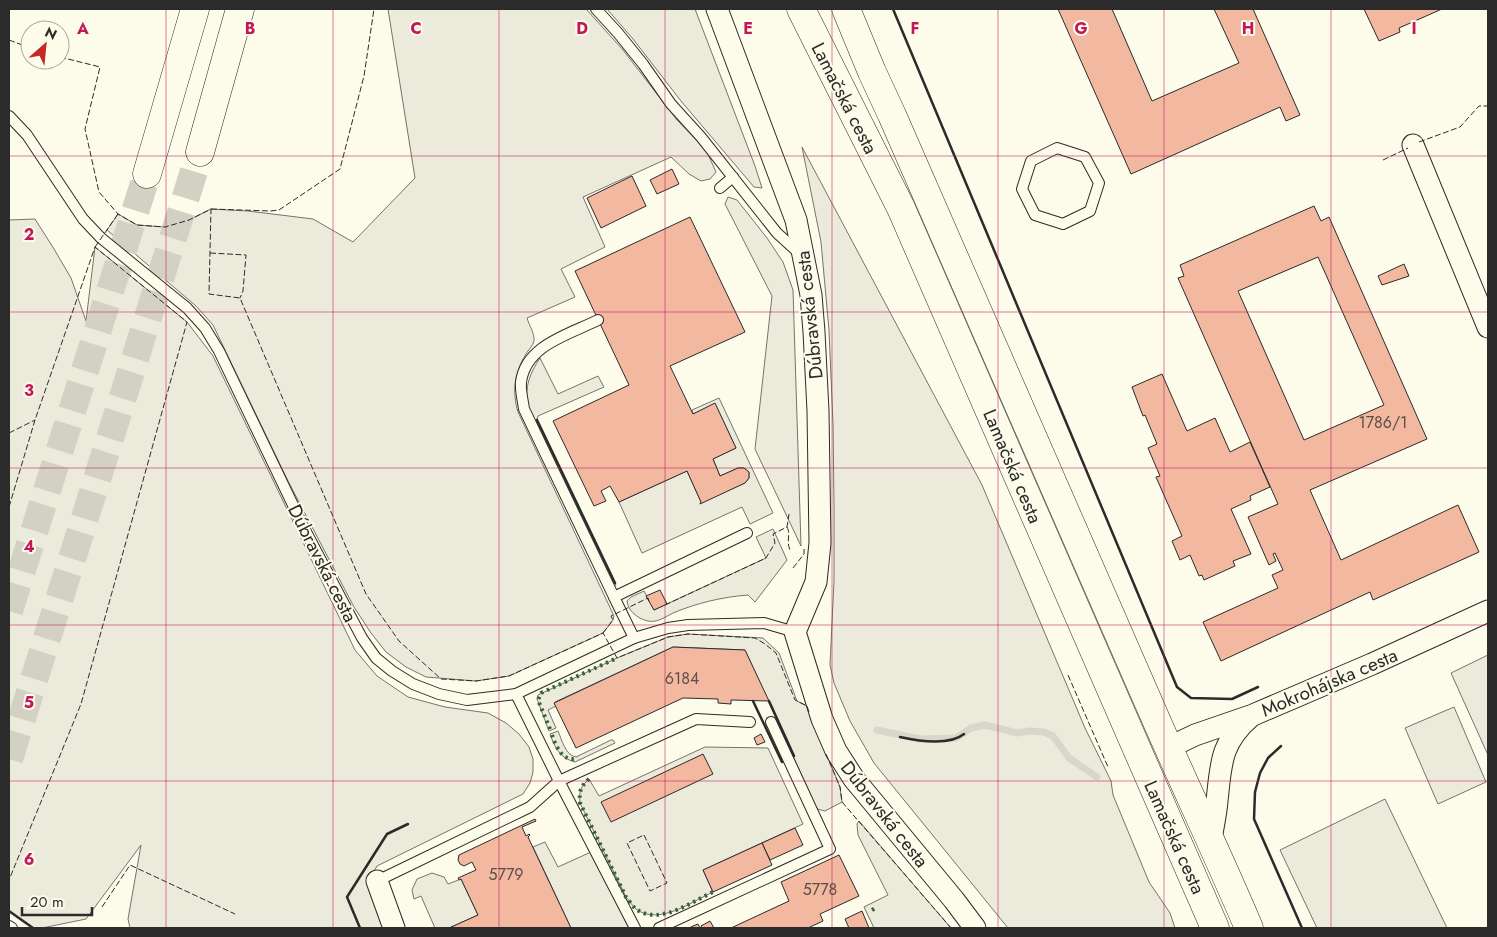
<svg xmlns="http://www.w3.org/2000/svg" width="1497" height="937" viewBox="0 0 1497 937" font-family="Jost,sans-serif">
  <rect width="100%" height="100%" fill="#fdfbea"/>
  <g fill="#ecebdb" stroke="#74746e">
    <path d="M388 9H586L623 50 677 120 706 150 716 172 710 179 701 181 689 174 671 157 583 197 605 247 561 269 575 297 527 318C529 325 535 334 534 341 533 346 528 350 526 354 514 373 512 392 518 412L614 616 613 620 603 633 509 676 476 681 426 677 406 667 386 652 371 633 354 607 288 481 213 325 196 306 107 230 118 214 137 225 165 227 189 220 211 209 248 211 313 219 353 242 415 178Z"/>
    <polygon points="607,9 695,9 755,166 762,188 754,187 681,101 633,39"/>
    <polygon points="802,147 982,485 1085,728 1111,781 1113,795 1149,882 1170,913 1175,928 1008,928 874,763 850,721 834,683 830,665 834,581 834,506 833,424 829,330 821,242"/>
    <polygon points="728,197 737,200 767,238 783,262 793,290 801,546 755,449 772,296 725,204"/>
    <polygon points="35,219 54,249 71,278 86,321 95,247 187,322 213,356 355,650 377,676 408,697 445,707 488,713 506,723 519,734 529,747 533,759 533,772 530,783 523,794 377,866 368,882 387,928 130,928 128,919 141,845 86,919 42,928 33,928 9,911 9,220"/>
    <path d="M540 358 558 394 598 376 604 387 538 416 537 420 616 585 613 586 527 404C525 386 530 373 540 358Z"/>
    <polygon points="719,398 773,513 750,524 742,507 642,553 619,502 687,471 701,502 745,483 749,478 749,472 744,468 738,468 720,476 713,459 736,448 715,404 693,414 692,410"/>
    <path d="M773 529 787 560 755 602 748 595C722 597 697 603 673 613 665 617 657 623 648 621 638 619 628 611 627 601L631 597 644 591 654 610 766 558 756 537Z"/>
    <polygon points="688,634 763,638 779,653 797,701 807,706 840,787 842,802 825,811 817,809 745,650 673,647 555,702 556,706 548,710 556,728 549,731 537,699 538,695 617,658 668,637"/>
    <polygon points="1488,655 1488,755 1451,673"/>
    <polygon points="1454,707 1486,782 1438,804 1405,728"/>
    <path d="M558 731C562 740 565 755 576 757L611 740H613L615 743 575 762C560 758 555 748 550 734Z"/>
    <path d="M705 747 768 748 803 824 703 870 713 892C691 902 659 926 636 909 632 906 629 900 626 897L580 803C579 792 580 787 589 779L599 796Z"/>
    <polygon points="1385,799 1447,928 1317,928 1280,850"/>
    <polygon points="859,821 951,928 874,928 864,907 888,895 858,835 857,824"/>
    <polygon points="545,842 558,867 591,852 629,928 571,928 533,847"/>
    <polygon points="432,873 444,877 448,884 461,879 478,915 449,928 435,928 421,896 414,899 412,890 417,879"/>
  </g>
  <g fill="none" stroke-linecap="round" stroke-linejoin="round">
    <polyline stroke="#d8d7c9" stroke-width="7" points="877,730 920,739 956,738 971,728 985,725 1017,733 1030,731 1044,732 1053,736 1069,758 1097,777"/>
  </g>
  <g fill="#f2b8a0" stroke="#2b2b2b" fill-rule="evenodd">
    <polygon points="1058,9 1112,9 1152,101 1239,63 1214,9 1253,9 1300,115 1286,121 1280,107 1131,174"/>
    <polygon points="1364,9 1442,9 1399,28 1400,32 1379,41"/>
    <polygon points="672,169 679,184 657,194 650,180"/>
    <polygon points="632,176 646,206 601,228 587,198"/>
    <path d="M1314 206 1321 221 1329 217 1427 439 1310 490 1341 560 1458 505 1479 552 1373 600 1370 592 1221 661 1203 622 1278 588 1272 575 1283 570 1275 553 1273 554 1276 561 1269 565 1248 517 1278 504 1178 278 1184 276 1180 265ZM1318 257 1384 405 1304 440 1238 291Z"/>
    <polygon points="690,217 745,332 670,366 693,414 715,403 736,448 713,459 720,476 738,468 744,468 749,472 749,478 745,483 700,504 701,502 687,471 619,502 610,486 601,491 606,501 594,506 553,421 629,385 575,271"/>
    <polygon points="1404,264 1409,276 1382,285 1378,276"/>
    <polygon points="1162,374 1187,431 1215,418 1230,452 1250,442 1270,487 1250,496 1251,500 1231,509 1251,554 1233,561 1235,566 1204,580 1202,575 1199,576 1190,555 1180,560 1172,541 1182,536 1156,477 1160,476 1148,448 1157,444 1145,415 1143,416 1132,387"/>
    <polygon points="660,590 667,604 654,610 646,596"/>
    <polygon points="673,647 745,650 769,701 731,700 731,704 718,703 718,699 683,698 576,748 554,703"/>
    <polygon points="761,734 765,742 757,745 754,738"/>
    <polygon points="703,754 713,774 611,822 601,802"/>
    <polygon points="535,819 536,821 522,827 526,836 529,834 530,835 528,837 571,928 449,928 478,915 461,879 459,880 458,878 476,870 472,862 464,866 460,864 458,860 459,855"/>
    <polygon points="795,828 803,845 770,860 762,843"/>
    <polygon points="762,843 772,865 713,892 703,870"/>
    <polygon points="839,855 859,896 820,914 823,921 808,928 731,928 789,901 781,882"/>
    <polygon points="862,911 869,928 849,928 845,919"/>
    <polygon points="710,921 714,928 702,928 701,926"/>
    <polygon points="698,924 700,928 689,928 693,926"/>
  </g>
  <g fill="none" stroke-linecap="round" stroke-linejoin="round">
    <g stroke="#d3d1c4" stroke-width="28" stroke-dasharray="28 14" stroke-linecap="butt">
      <polyline points="9,611 147,174"/>
      <polyline points="9,759 200,152"/>
    </g>
    <g stroke="#2b2b2b" stroke-width="12">
      <g id="lane">
        <polyline points="596,9 618,33 643,64 671,104 701,137 777,233 800,254"/>
        <polyline points="9,116 27,135 83,219 101,238 187,308 205,328 219,351 303,526 362,638 376,658 392,671 413,684 439,694 467,700 516,694 634,638 668,628 688,625 764,623 795,632"/>
        <polygon points="1057,148 1085,157 1099,183 1090,211 1063,224 1035,215 1022,189 1031,161"/>
        <polyline points="720,188 733,177"/>
        <path d="M598 320C568 335 526 345 521 382 520 390 523 401 524 409L614 597"/>
        <polyline points="634,638 614,597 747,533"/>
        <polyline points="516,694 559,781 635,928"/>
        <polyline points="377,881 530,807 559,781 696,719 750,722"/>
        <polyline points="9,926 12,928"/>
        <polyline points="659,928 830,849 771,722"/>
      </g>
    </g>
    <g stroke="#2b2b2b" stroke-width="23">
      <g id="street">
        <polyline points="717,9 796,220 811,295 814,332 818,411 820,543 816,582 795,632 822,719 836,751 854,779 954,900 975,928"/>
        <polyline points="1413,145 1488,327"/>
        <polyline points="1168,748 1195,735 1253,715 1372,664 1488,611"/>
        <path d="M1211 839C1213 827 1216 814 1217 801 1221 765 1220 743 1250 717"/>
        <polyline points="377,881 394,928"/>
      </g>
    </g>
    <g stroke="#2b2b2b" stroke-width="29">
      <g id="primary">
        <polyline points="801,9 901,208 1215,928"/>
        <path d="M846 9 872 72 892 115 1158 724C1188 792 1220 860 1249 928"/>
      </g>
    </g>
    <g stroke="#2b2b2b" stroke-width="29">
      <g id="highway">
        <polyline points="200,152 240,9"/>
        <polyline points="147,174 195,9"/>
      </g>
    </g>
    <use href="#lane" stroke="#fdfbea" stroke-width="10"/>
    <use href="#street" stroke="#fdfbea" stroke-width="21"/>
    <use href="#primary" stroke="#fdfbea" stroke-width="28"/>
    <use href="#highway" stroke="#fdfbea" stroke-width="28"/>
    <g stroke="#34623c" stroke-width="4" stroke-dasharray="2.5 4" stroke-linecap="butt">
      <polyline points="550,729 538,700 541,693 617,658"/>
      <path d="M552 735C556 747 563 763 578 758"/>
      <path d="M589 779C580 787 579 792 580 803L626 897C629 900 632 906 636 909 659 926 691 902 713 892"/>
      <polyline points="872,910 877,907"/>
    </g>
    <g stroke="#2b2b2b" stroke-width="1" stroke-dasharray="6 2.5" stroke-linecap="butt">
      <polyline points="9,40 30,48"/>
      <polyline points="60,57 100,67 85,129 99,192 118,214 137,225 165,227 189,220 211,209 209,294 240,298 366,594 399,641 441,679 476,681 509,676 603,633 617,658 668,637 688,634 755,638 765,644 776,653 795,700 807,706 809,712"/>
      <polyline points="1419,142 1460,127 1479,106 1488,106"/>
      <polyline points="1383,160 1408,148"/>
      <polyline points="211,209 270,211 279,210 340,169 364,76 374,9"/>
      <polyline points="95,247 118,214"/>
      <polyline points="210,253 246,255 243,291 240,298"/>
      <polyline points="9,433 35,420"/>
      <polyline points="9,507 35,420 95,247 187,322 81,704 9,880"/>
      <path d="M787 527C791 534 786 541 790 550"/>
      <polyline points="793,568 804,554 804,549"/>
      <polyline points="665,605 766,558 775,543 773,534 787,527 789,514"/>
      <polyline points="603,633 613,620 611,616 648,598 649,601"/>
      <polyline points="1068,675 1108,767"/>
      <polyline points="826,754 840,787 842,802 951,928"/>
      <polygon points="644,835 667,883 650,891 627,843"/>
      <polyline points="102,907 130,865 235,914"/>
    </g>
    <g stroke="#2b2b2b" stroke-width="2.5">
      <polyline points="893,9 1177,687 1191,698 1232,699 1258,687"/>
      <polyline points="537,420 615,583"/>
      <polyline points="753,701 782,762"/>
      <polyline points="769,701 794,756"/>
      <path d="M900 737C918 741 949 746 964 734"/>
      <polyline points="1281,746 1268,758 1260,773 1255,792 1254,819 1302,928"/>
      <polyline points="9,911 33,928"/>
      <polyline points="360,928 347,897 387,834 408,824"/>
    </g>
  </g>
  <path fill="none" stroke="#c2185b" stroke-width="1" stroke-opacity="0.55" d="M166 9V928M333 9V928M499 9V928M665 9V928M832 9V928M998 9V928M1164 9V928M1331 9V928M9 156H1488M9 312H1488M9 468H1488M9 625H1488M9 781H1488"/>
  <g text-anchor="middle" stroke-width="4" stroke-linejoin="round" paint-order="stroke">
    <g font-size="16" fill="#5d4e48">
      <text x="1383" y="428">1786/1</text>
      <text x="682" y="684">6184</text>
      <text x="506" y="880">5779</text>
      <text x="820" y="895">5778</text>
    </g>
    <g font-size="19" fill="#2b2b2b" stroke="#fdfbea">
      <text transform="translate(845 98) rotate(63)" y="7">Lamačská cesta</text>
      <text transform="translate(809 315) rotate(-96)" y="7">Dúbravská cesta</text>
      <text transform="translate(1013 466) rotate(67)" y="7">Lamačská cesta</text>
      <text transform="translate(323 563) rotate(63)" y="7">Dúbravská cesta</text>
      <text transform="translate(1329 682) rotate(-23)" y="7">Mokrohájska cesta</text>
      <text transform="translate(885 814) rotate(52)" y="7">Dúbravská cesta</text>
      <text transform="translate(1175 837) rotate(66)" y="7">Lamačská cesta</text>
    </g>
  </g>
  <g font-size="16" text-anchor="middle" font-weight="bold" fill="#c2185b" stroke="#fdfbea" stroke-width="4" stroke-linejoin="round" paint-order="stroke">
    <text x="83" y="34">A</text>
    <text x="250" y="34">B</text>
    <text x="416" y="34">C</text>
    <text x="582" y="34">D</text>
    <text x="748" y="34">E</text>
    <text x="915" y="34">F</text>
    <text x="1081" y="34">G</text>
    <text x="1248" y="34">H</text>
    <text x="1414" y="34">I</text>
    <text x="29" y="240">2</text>
    <text x="29" y="396">3</text>
    <text x="29" y="552">4</text>
    <text x="29" y="708">5</text>
    <text x="29" y="865">6</text>
  </g>
  <rect width="1497" height="937" fill="none" stroke="#2b2b2b" stroke-width="20"/>
  <g transform="translate(45 45) rotate(27)"><circle r="24" fill="#fdfbea" stroke="#a9a89e"/>
  <path d="M0-4L9 19L0 12L-9 19Z" fill="#c62828"/>
  <text y="-8" font-size="14" font-weight="bold" text-anchor="middle" fill="#2b2b2b">N</text>
  </g>
  <path d="M22 907v8h70v-8" fill="none" stroke="#2b2b2b" stroke-width="2.5"/>
  <text x="30" y="907" font-size="15" fill="#2b2b2b" stroke="#fdfbea" stroke-width="4" paint-order="stroke">20 m</text>
</svg>
